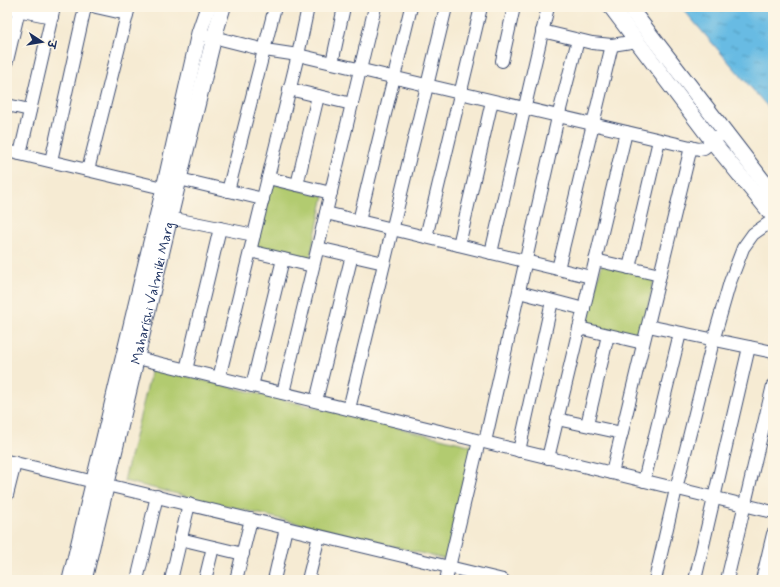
<svg xmlns="http://www.w3.org/2000/svg" width="780" height="587" viewBox="0 0 780 587" font-family="Mynerve,'Playpen Sans Deva',sans-serif">
  <defs>
    <pattern id="water-ripples" width="26" height="14" patternUnits="userSpaceOnUse"><rect width="26" height="14" fill="#67bbe3"/><path d="M2 4q2-2 4 0t4 0M15 11q2-2 4 0t4 0" fill="none" stroke="#5498bb"/></pattern>
  </defs>
  <rect width="100%" height="100%" fill="#fcf5e5"/>
  <filter id="ink" filterUnits="userSpaceOnUse"><feTurbulence type="fractalNoise" baseFrequency=".025" numOctaves="2"/><feDisplacementMap in="SourceGraphic" scale="8" xChannelSelector="R" yChannelSelector="G"/><feConvolveMatrix kernelMatrix="1 2 1 2 8 2 1 2 1" color-interpolation-filters="sRGB"/></filter>
  <filter id="wash" filterUnits="userSpaceOnUse"><feTurbulence type="fractalNoise" baseFrequency=".012" numOctaves="4" result="noise"/><feDisplacementMap in="SourceGraphic" scale="16" xChannelSelector="R" yChannelSelector="G"/><feGaussianBlur stdDeviation="0.9" result="paint"/><feColorMatrix in="noise" values="0 0 0 0 0 0 0 0 0 0 0 0 0 0 0 0 0 1.4 0 .05"/><feComposite in="paint" operator="in"/></filter>
  <g filter="url(#wash)">
    <rect width="100%" height="100%" fill="#f6ebd3"/>
    <g fill="#b2cb70" stroke="#667d67">
      <polygon points="271,183 324,196 309,262 255,249"/>
      <polygon points="602,263 655,276 640,341 586,329"/>
      <polygon points="152,368 473,446 445,559 124,481"/>
    </g>
    <polygon fill="url(#water-ripples)" stroke="#4175a0" points="681,7 773,7 773,113"/>
  </g>
  <g filter="url(#ink)">
    <g fill="none" stroke-linecap="round" stroke-linejoin="round">
      <g stroke="#3c4b70" stroke-width="14">
        <g id="minor">
          <polyline points="96,7 127,14"/>
          <polyline points="7,8 52,17"/>
          <polyline points="542,31 592,43 612,45 637,41"/>
          <polyline points="205,35 265,50 298,55 699,149 704,148 725,132"/>
          <polyline points="7,61 19,10"/>
          <polyline points="502,61 514,7"/>
          <polyline points="332,63 344,7"/>
          <polyline points="289,89 352,104"/>
          <polyline points="7,105 30,110"/>
          <polyline points="7,151 171,190"/>
          <polyline points="20,154 54,7"/>
          <polyline points="51,161 85,7"/>
          <polyline points="88,170 129,7"/>
          <polyline points="171,177 263,199"/>
          <polyline points="268,178 331,193"/>
          <polyline points="297,185 318,96"/>
          <polyline points="228,191 275,7"/>
          <polyline points="326,213 591,277"/>
          <polyline points="170,218 254,235"/>
          <polyline points="359,221 411,7"/>
          <polyline points="426,237 481,7"/>
          <polyline points="459,245 492,101"/>
          <polyline points="318,248 384,263"/>
          <polyline points="250,251 313,266"/>
          <polyline points="491,253 548,7"/>
          <polyline points="595,260 660,275"/>
          <polyline points="629,268 659,140"/>
          <polyline points="558,269 612,45"/>
          <polyline points="519,292 584,309"/>
          <polyline points="648,326 773,352"/>
          <polyline points="579,328 643,343"/>
          <polyline points="129,356 773,512"/>
          <polyline points="186,370 220,228"/>
          <polyline points="219,378 298,55 308,7"/>
          <polyline points="252,386 283,259"/>
          <polyline points="283,393 375,7"/>
          <polyline points="316,401 352,255"/>
          <polyline points="349,409 446,7"/>
          <polyline points="557,419 622,433"/>
          <polyline points="587,425 608,335"/>
          <polyline points="485,442 558,117 578,40"/>
          <polyline points="519,451 552,301"/>
          <polyline points="548,458 626,132"/>
          <polyline points="7,461 503,580"/>
          <polyline points="612,473 691,147"/>
          <polyline points="644,481 680,333"/>
          <polyline points="7,495 15,463"/>
          <polyline points="180,539 243,554"/>
          <polyline points="137,580 157,496"/>
          <polyline points="171,580 189,504"/>
          <polyline points="205,580 213,547"/>
          <polyline points="236,580 251,519"/>
          <polyline points="274,580 286,528"/>
          <polyline points="308,580 319,536"/>
          <polyline points="446,580 479,441"/>
          <polyline points="655,580 676,489 713,341 730,282 743,248 753,234 773,220"/>
          <polyline points="695,580 749,347"/>
          <polyline points="727,580 773,385"/>
          <polyline points="762,580 773,534"/>
        </g>
      </g>
      <g stroke="#3c4b70" stroke-width="17">
        <g id="tertiary">
          <polyline points="611,7 713,142 773,216"/>
          <polyline points="629,7 773,194"/>
          <polyline points="70,580 164,188 199,33 208,7"/>
          <path id="s1" d="M84 580 179 179 214 37 223 7"/>
        </g>
      </g>
      <use href="#minor" stroke="#fff" stroke-width="12"/>
      <use href="#tertiary" stroke="#fff" stroke-width="15"/>
    </g>
  </g>
  <g text-anchor="middle" stroke-width="4" stroke-linejoin="round" paint-order="stroke">
    <g font-size="14" fill="#1b2f5e" stroke="#fcf5e5">
      <text dy="5" stroke="none"><textPath href="#s1" startOffset="295">Maharishi Valmiki Marg</textPath></text>
    </g>
  </g>
  <rect width="780" height="587" fill="none" stroke="#fcf5e5" stroke-width="24"/>
  <g transform="translate(42 42) rotate(102)" stroke="#fcf5e5" stroke-width="3" paint-order="stroke">
  <path d="M0-3L7 15L0 10L-7 15Z" fill="#1b2f5e"/>
  <text y="-6" font-size="11" font-weight="bold" text-anchor="middle" fill="#1b2f5e">उ</text>
  </g>
</svg>
